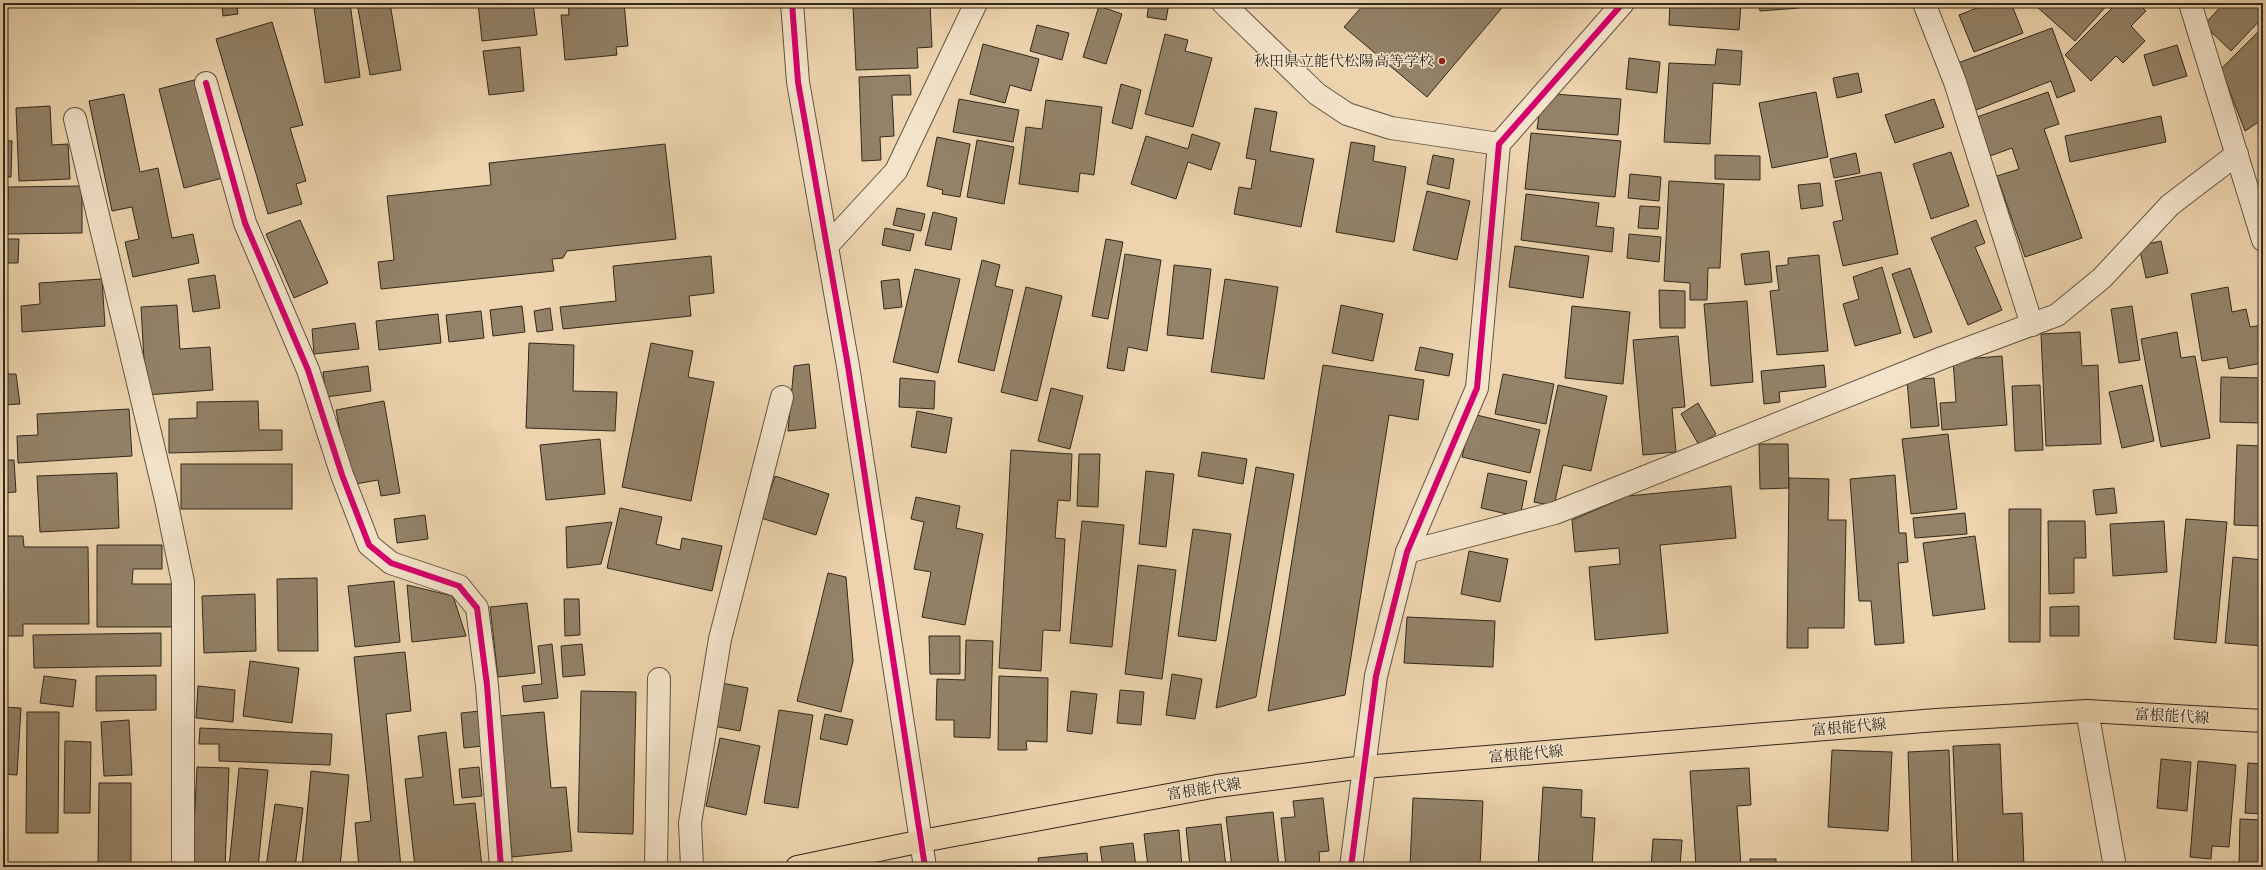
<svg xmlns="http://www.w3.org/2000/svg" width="2266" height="870" viewBox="0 0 2266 870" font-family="'EB Garamond','Noto Serif JP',serif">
  <rect width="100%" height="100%" fill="#edd4ae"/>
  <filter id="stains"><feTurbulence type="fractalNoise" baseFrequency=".005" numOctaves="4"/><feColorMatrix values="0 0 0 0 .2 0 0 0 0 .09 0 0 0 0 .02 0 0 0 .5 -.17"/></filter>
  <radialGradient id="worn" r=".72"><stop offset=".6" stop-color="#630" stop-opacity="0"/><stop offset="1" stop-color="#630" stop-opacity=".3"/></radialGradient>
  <g fill="#938268" stroke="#32291d">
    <polygon points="204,3 281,3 237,8 238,14 223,16 222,5 204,7"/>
    <polygon points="350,3 360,77 325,83 314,8"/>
    <polygon points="357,3 390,3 401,70 370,75"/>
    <polygon points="478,3 533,3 537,35 482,41"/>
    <polygon points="568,3 624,3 628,46 616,47 617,55 565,60 561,15 569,15"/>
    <polygon points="930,3 932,47 917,48 918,68 856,70 853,6"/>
    <polygon points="1149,3 1169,3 1166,20 1147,17"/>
    <polygon points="1365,3 1506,3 1427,97 1344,27"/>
    <polygon points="1670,3 1741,3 1739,30 1669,25"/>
    <polygon points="1759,3 1799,3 1799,8 1760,11"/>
    <polygon points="1990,3 2011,3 2023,33 1974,52 1959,15"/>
    <polygon points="2038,3 2109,3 2075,41 2036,6"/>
    <polygon points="2117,3 2138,3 2146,11 2131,26 2145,41 2123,63 2116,56 2091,81 2065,55"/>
    <polygon points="2224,3 2263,3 2263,17 2231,51 2204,25"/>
    <polygon points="1099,6 1122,14 1106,64 1083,57"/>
    <polygon points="272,22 303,125 290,128 306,181 296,184 302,204 268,214 216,39"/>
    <polygon points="1037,25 1069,33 1062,60 1030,51"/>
    <polygon points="2263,27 2263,119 2245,131 2221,69"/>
    <polygon points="2052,28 2075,91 2057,98 2051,81 1976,110 1958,63"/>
    <polygon points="1165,34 1188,40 1185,51 1212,58 1193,127 1145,114"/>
    <polygon points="983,44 1039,59 1031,91 1010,85 1005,103 970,94"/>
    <polygon points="2177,45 2187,76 2153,86 2144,55"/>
    <polygon points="520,47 524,91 489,95 483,51"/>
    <polygon points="1717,49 1742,51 1740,85 1713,83 1710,144 1664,142 1669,63 1715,65"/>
    <polygon points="1629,58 1660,62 1657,93 1626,89"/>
    <polygon points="1858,73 1862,92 1837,98 1833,78"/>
    <polygon points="910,75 911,95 892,95 894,136 880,137 881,160 862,161 859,77"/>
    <polygon points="198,79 223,178 184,188 159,89"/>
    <polygon points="1121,84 1141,90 1132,129 1112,123"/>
    <polygon points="1816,92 1828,157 1772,168 1759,103"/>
    <polygon points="2048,92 2059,124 2044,129 2082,238 2025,257 1997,176 2019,169 2012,148 1990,156 1977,117"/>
    <polygon points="124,94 140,172 158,168 172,238 193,234 199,263 133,277 125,242 139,239 132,207 112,211 89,101"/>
    <polygon points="1554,94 1621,99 1618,135 1537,129 1539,114"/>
    <polygon points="959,99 1019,110 1013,142 953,132"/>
    <polygon points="1934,99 1944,127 1895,143 1885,115"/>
    <polygon points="1046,100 1102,107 1094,175 1080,173 1078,192 1019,184 1026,127 1042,129"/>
    <polygon points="50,106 52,145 68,144 70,179 19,181 16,108"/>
    <polygon points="1255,108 1277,112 1270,151 1314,159 1301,227 1234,214 1239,187 1251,189 1256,160 1246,158"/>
    <polygon points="2161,116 2166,142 2070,162 2065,136"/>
    <polygon points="1531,133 1621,141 1615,197 1525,189"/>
    <polygon points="1192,134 1220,143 1211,170 1188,162 1176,199 1131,184 1146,136 1188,149"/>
    <polygon points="937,137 970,144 960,197 942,194 943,190 927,186"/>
    <polygon points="977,140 1014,147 1004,204 967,197"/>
    <polygon points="3,141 12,141 11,177 3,177"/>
    <polygon points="1351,142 1375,146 1373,161 1406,167 1394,242 1336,232"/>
    <polygon points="665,144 676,239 567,251 563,258 552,259 554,271 381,289 378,262 394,260 387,196 491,185 489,163"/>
    <polygon points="1951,152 1969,206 1931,219 1913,164"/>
    <polygon points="1856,153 1860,173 1834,178 1830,159"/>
    <polygon points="1433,155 1454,159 1449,189 1427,184"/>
    <polygon points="1715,155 1760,156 1760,180 1715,179"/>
    <polygon points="1881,172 1898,254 1843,266 1833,222 1843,220 1835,181"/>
    <polygon points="1630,174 1661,177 1659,201 1628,198"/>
    <polygon points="1669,181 1724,184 1720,268 1708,268 1707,300 1690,300 1690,283 1664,281"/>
    <polygon points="1820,183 1823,206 1801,209 1798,185"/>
    <polygon points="82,186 82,233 3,234 3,201 8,201 8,187"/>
    <polygon points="1427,191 1470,201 1457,260 1413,250"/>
    <polygon points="1526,194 1599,203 1596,226 1614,228 1612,252 1521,240"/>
    <polygon points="1640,206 1660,207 1658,229 1638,228"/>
    <polygon points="897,208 925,214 921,231 893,225"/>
    <polygon points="933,212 957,218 951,250 925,245"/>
    <polygon points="300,220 328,283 294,298 266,234"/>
    <polygon points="1976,220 1985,243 1975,247 2002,310 1968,325 1931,238"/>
    <polygon points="885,228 914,234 910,251 882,245"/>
    <polygon points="1629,234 1661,237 1659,262 1627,258"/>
    <polygon points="3,239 19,239 18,263 3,263"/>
    <polygon points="1106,239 1123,242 1108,319 1092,316"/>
    <polygon points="2161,241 2168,273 2146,278 2139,246"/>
    <polygon points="1515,246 1589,256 1583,298 1509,287"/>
    <polygon points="1769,251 1772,282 1745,285 1741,254"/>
    <polygon points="1125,254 1161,260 1147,351 1128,347 1124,371 1107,368"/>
    <polygon points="1819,255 1828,351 1777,355 1770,291 1779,290 1776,266 1788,265 1788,258"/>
    <polygon points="711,256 714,293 689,296 691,316 563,329 560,307 616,301 613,266"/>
    <polygon points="982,260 1000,265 995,286 1013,290 994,371 958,362"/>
    <polygon points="1174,265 1211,269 1203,339 1167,335"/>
    <polygon points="1882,267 1901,333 1855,346 1843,304 1859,299 1853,277"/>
    <polygon points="1910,268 1932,332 1914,338 1892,274"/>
    <polygon points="915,269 960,279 938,373 893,362"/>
    <polygon points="215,275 220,308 193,312 188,279"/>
    <polygon points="102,279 105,326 22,332 21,306 40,304 39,283"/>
    <polygon points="899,279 902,307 884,309 881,281"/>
    <polygon points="1225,279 1278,287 1264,379 1211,372"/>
    <polygon points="1026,287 1062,296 1037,401 1001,392"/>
    <polygon points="2228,287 2232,312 2246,309 2250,327 2263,325 2263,363 2229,369 2227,357 2202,361 2191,294"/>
    <polygon points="1659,290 1685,291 1685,328 1660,328"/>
    <polygon points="1747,301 1753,382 1711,386 1704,304"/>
    <polygon points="177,305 180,349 210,347 213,390 146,395 141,307"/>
    <polygon points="1341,305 1383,314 1373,361 1332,353"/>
    <polygon points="522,306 525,332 493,336 490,310"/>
    <polygon points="1572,306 1630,312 1623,384 1565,378"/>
    <polygon points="2132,306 2140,360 2119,363 2111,309"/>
    <polygon points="550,308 553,330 537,332 534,311"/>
    <polygon points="481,311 484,338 449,342 446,315"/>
    <polygon points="3,313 6,351 3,352"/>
    <polygon points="438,314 441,343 379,350 376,321"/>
    <polygon points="355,323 359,349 314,354 312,329"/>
    <polygon points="2080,332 2082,366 2098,365 2101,444 2046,446 2041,334"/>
    <polygon points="2177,332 2181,358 2195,356 2210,438 2161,447 2141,339"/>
    <polygon points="1678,336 1685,407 1672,408 1676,452 1643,455 1633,340"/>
    <polygon points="529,343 574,345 573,391 617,392 615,431 526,428"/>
    <polygon points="651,343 693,351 688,377 714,382 691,501 622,487"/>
    <polygon points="1420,347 1453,354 1449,376 1415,370"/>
    <polygon points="2002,356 2007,425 1942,430 1940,403 1956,402 1953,360"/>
    <polygon points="3,364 7,364 8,374 16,374 20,404 3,405"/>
    <polygon points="809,364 816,428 788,431 794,366"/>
    <polygon points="1323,365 1424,380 1418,420 1389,415 1345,695 1268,711"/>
    <polygon points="1824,365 1826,387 1779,392 1780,402 1764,404 1761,371"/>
    <polygon points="368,366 371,391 326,397 323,372"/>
    <polygon points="1503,374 1554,384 1546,424 1495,414"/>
    <polygon points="2221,377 2262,378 2261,423 2220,422"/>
    <polygon points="900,378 935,381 934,409 899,407"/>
    <polygon points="1934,378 1939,426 1911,428 1907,380"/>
    <polygon points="1558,385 1607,396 1591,471 1563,465 1554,506 1534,502"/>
    <polygon points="2040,385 2043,450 2015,451 2012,386"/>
    <polygon points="2142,385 2154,441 2122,448 2109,392"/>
    <polygon points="1051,388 1083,396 1070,449 1038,441"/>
    <polygon points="258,401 259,430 282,430 282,450 169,453 169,419 197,418 197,402"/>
    <polygon points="384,401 400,493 381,496 378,480 350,485 336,410"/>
    <polygon points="1698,403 1716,434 1699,445 1681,414"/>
    <polygon points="129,409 132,456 18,463 17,436 38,435 37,414"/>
    <polygon points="917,411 952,418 946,453 911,447"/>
    <polygon points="1472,414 1540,430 1530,473 1462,457"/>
    <polygon points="1948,434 1957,509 1911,514 1902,439"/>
    <polygon points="600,439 605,494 546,500 540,445"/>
    <polygon points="1759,444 1788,444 1789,488 1760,489"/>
    <polygon points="2237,445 2263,446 2263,526 2234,525"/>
    <polygon points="1011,450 1072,454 1070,501 1058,500 1055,538 1065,539 1060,631 1043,630 1041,671 999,668"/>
    <polygon points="1202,452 1247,459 1243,484 1198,476"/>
    <polygon points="1079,454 1100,454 1098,507 1077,506"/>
    <polygon points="3,460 14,460 16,492 3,493"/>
    <rect x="181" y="464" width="111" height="45"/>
    <polygon points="1256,467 1294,474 1256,697 1216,708"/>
    <polygon points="1146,471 1174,474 1166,547 1139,544"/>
    <polygon points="117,473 119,528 40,532 37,476"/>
    <polygon points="1488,473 1527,481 1520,517 1481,508"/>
    <polygon points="1895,475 1899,533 1906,533 1908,562 1898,563 1904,643 1875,645 1871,601 1859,601 1850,479"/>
    <polygon points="775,476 829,494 816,535 761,518"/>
    <polygon points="1789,478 1829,479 1828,520 1846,520 1844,628 1808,628 1808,648 1787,648"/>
    <polygon points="1731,486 1736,538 1660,545 1668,633 1595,640 1589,567 1620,564 1619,548 1575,552 1572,520 1628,496"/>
    <polygon points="2114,488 2117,513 2096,515 2093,490"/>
    <polygon points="916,497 960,506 956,528 983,534 965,625 922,617 931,572 914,569 924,522 911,519"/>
    <polygon points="620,508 662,517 656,544 680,550 682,538 722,546 712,591 607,568"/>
    <polygon points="2009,509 2041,509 2040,642 2009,642"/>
    <polygon points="1965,513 1967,534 1915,538 1913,518"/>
    <polygon points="425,515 428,539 397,543 394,519"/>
    <polygon points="2186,519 2227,522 2216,643 2174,639"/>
    <polygon points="1082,521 1124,525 1112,647 1070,643"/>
    <polygon points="2048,521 2085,521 2086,558 2074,558 2074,593 2049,594"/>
    <polygon points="2164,521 2167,572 2113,576 2110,524"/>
    <polygon points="612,522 601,564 567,568 566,527"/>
    <polygon points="1193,529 1231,534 1216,641 1178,636"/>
    <polygon points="3,536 23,536 24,547 88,547 89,624 23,624 23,636 3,636"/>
    <polygon points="1975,536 1985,609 1933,616 1923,543"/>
    <polygon points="97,545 162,545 162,569 133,569 132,584 173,584 174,627 97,627"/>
    <polygon points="1469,551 1508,559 1500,602 1461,594"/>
    <polygon points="2233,557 2263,560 2263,646 2225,643"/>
    <polygon points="1138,565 1176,570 1162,679 1125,674"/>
    <polygon points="828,573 846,577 853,661 841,712 797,701"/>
    <polygon points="317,578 318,651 278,651 277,579"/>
    <polygon points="394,581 400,642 355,647 348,586"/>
    <polygon points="407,585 453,596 466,636 412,642"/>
    <polygon points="255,594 256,651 204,653 202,596"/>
    <polygon points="564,599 579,599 580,635 565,636"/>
    <polygon points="527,603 535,673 498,677 490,607"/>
    <polygon points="2079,606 2079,636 2050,636 2050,607"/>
    <polygon points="1407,617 1495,621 1493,667 1404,663"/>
    <polygon points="161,633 161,666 34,668 33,635"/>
    <polygon points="929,636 960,636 960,674 930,674"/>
    <polygon points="966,640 993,641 990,738 954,737 954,720 936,720 937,679 965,680"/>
    <polygon points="552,644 558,698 524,702 522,686 542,684 538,646"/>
    <polygon points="582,644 585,675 563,677 561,646"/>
    <polygon points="405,652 411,711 386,714 401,867 359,867 355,823 371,821 354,657"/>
    <polygon points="250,661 299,668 292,723 243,716"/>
    <polygon points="1172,674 1202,679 1195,719 1166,715"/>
    <polygon points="156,675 156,710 96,711 96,676"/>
    <polygon points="44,676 76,680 73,707 40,703"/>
    <polygon points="999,676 1048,678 1047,742 1026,741 1027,750 998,750"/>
    <polygon points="722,683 748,688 740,731 713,726"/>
    <polygon points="198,686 235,690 233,722 196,718"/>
    <polygon points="1120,690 1144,692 1141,725 1117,723"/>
    <polygon points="581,691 636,692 633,834 578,832"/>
    <polygon points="1071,691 1097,694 1092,734 1067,731"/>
    <polygon points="3,707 21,708 17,775 3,774"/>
    <polygon points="779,710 813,715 798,808 764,803"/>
    <polygon points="480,711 483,746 464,748 461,713"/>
    <polygon points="27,712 59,712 58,833 26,833"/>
    <polygon points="544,712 551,788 566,787 572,851 512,857 499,716"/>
    <polygon points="825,714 853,720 847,745 820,739"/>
    <polygon points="129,720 132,775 104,776 101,722"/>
    <polygon points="200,728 332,734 330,765 219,761 219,744 199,744"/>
    <polygon points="446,732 454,805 475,803 482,867 415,867 405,779 423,777 418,736"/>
    <polygon points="720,738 760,746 746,815 706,806"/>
    <polygon points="65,741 91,742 90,813 64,813"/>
    <polygon points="2000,744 2003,814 2022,813 2024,867 1958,867 1953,746"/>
    <polygon points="1832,750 1892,752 1888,831 1828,827"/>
    <polygon points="1949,750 1953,867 1912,867 1908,752"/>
    <polygon points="2161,759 2191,762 2187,811 2157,808"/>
    <polygon points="2198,761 2236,765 2229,847 2212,846 2211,859 2190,857"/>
    <polygon points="2248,763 2263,764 2263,814 2245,813"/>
    <polygon points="197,767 229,768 225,867 192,867"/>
    <polygon points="479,767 482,796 462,798 459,769"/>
    <polygon points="239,768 268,770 258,867 229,867"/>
    <polygon points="1749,768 1751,805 1737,806 1741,867 1696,867 1690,771"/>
    <polygon points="311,771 349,775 340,867 302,867"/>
    <polygon points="99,783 131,783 131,866 98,866"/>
    <polygon points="1543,787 1582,790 1581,817 1595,818 1592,867 1538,867"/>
    <polygon points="1323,798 1329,851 1319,852 1320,867 1286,867 1281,818 1295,817 1293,801"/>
    <polygon points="1413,798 1483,801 1480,867 1410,867"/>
    <polygon points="275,804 303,808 295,867 266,867"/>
    <polygon points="1273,812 1279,867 1232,867 1226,817"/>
    <polygon points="2240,819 2263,820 2263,867 2239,867"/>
    <polygon points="1221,824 1226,867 1190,867 1186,828"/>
    <polygon points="1179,830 1182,867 1148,867 1144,834"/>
    <polygon points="1653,839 1682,840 1680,867 1651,867"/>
    <polygon points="1133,843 1136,867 1103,867 1100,847"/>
    <polygon points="1087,853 1088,867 1039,867 1038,858"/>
    <rect x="1750" y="859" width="26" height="8"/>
    <polygon points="2095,864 2095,867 2072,867"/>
  </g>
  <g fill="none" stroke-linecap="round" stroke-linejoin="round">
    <g stroke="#615441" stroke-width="24">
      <g id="minor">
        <polyline points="792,3 798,82 848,366 925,867"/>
        <polyline points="1223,3 1317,94 1347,114 1391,128 1499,144"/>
        <polyline points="1924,3 1955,82 2032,325"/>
        <polyline points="2190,3 2263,240"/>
        <polyline points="206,83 245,223 308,370 342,475 369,545 391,563 459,586 477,608 487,685 501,867"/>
        <polyline points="75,119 166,500 183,582 183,867"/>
        <polyline points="827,246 896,171 976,3"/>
        <polyline points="1407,552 1555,513 1942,358 2057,315 2102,278 2170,205 2237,154"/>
        <polyline points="2087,711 2115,867"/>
        <polyline points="656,867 659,679"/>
        <polyline points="692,867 690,823 720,639 782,397"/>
        <polyline points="1351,867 1376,676 1407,552 1477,388 1499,144 1623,3"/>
      </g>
    </g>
    <g stroke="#32291d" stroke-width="24">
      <polyline id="major" points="797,867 922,841 1217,786 1364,767 1936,720 2087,711 2263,721"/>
    </g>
    <use href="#minor" stroke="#f3e3ca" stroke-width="22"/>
    <use href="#major" stroke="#edd4ae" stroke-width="22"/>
    <g stroke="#f3e3ca" stroke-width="8">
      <g id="cycleway">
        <polyline points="792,3 798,82 848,366 925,867"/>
        <polyline points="206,83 245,223 308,370 342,475 369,545 391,563 459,586 477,608 487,685 501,867"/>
        <polyline points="1351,867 1376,676 1407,552 1477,388 1499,144 1623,3"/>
      </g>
    </g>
    <use href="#cycleway" stroke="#d6006c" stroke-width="6"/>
  </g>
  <circle fill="#8f2418" stroke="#f3e3ca" stroke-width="1.5" cx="1442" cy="61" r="4"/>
  <g text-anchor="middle" stroke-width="3" stroke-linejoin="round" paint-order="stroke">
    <g font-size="15" fill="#32291d" stroke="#f3e3ca" text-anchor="end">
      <text x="1434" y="66">秋田県立能代松陽高等学校</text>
    </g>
    <g font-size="15" fill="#32291d" stroke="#f3e3ca">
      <text transform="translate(2172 716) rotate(3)" y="5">富根能代線</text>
      <text transform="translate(1849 727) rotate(-5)" y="5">富根能代線</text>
      <text transform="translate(1526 754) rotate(-5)" y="5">富根能代線</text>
      <text transform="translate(1204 789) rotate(-9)" y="5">富根能代線</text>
    </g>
  </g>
  <rect width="2266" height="870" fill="none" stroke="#edd4ae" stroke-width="16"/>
  <rect x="4" y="4" width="2258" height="862" fill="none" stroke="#32291d" stroke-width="2"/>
  <rect x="8" y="8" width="2250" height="854" fill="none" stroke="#32291d"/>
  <rect width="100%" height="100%" filter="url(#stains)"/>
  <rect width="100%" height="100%" fill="url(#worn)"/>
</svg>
